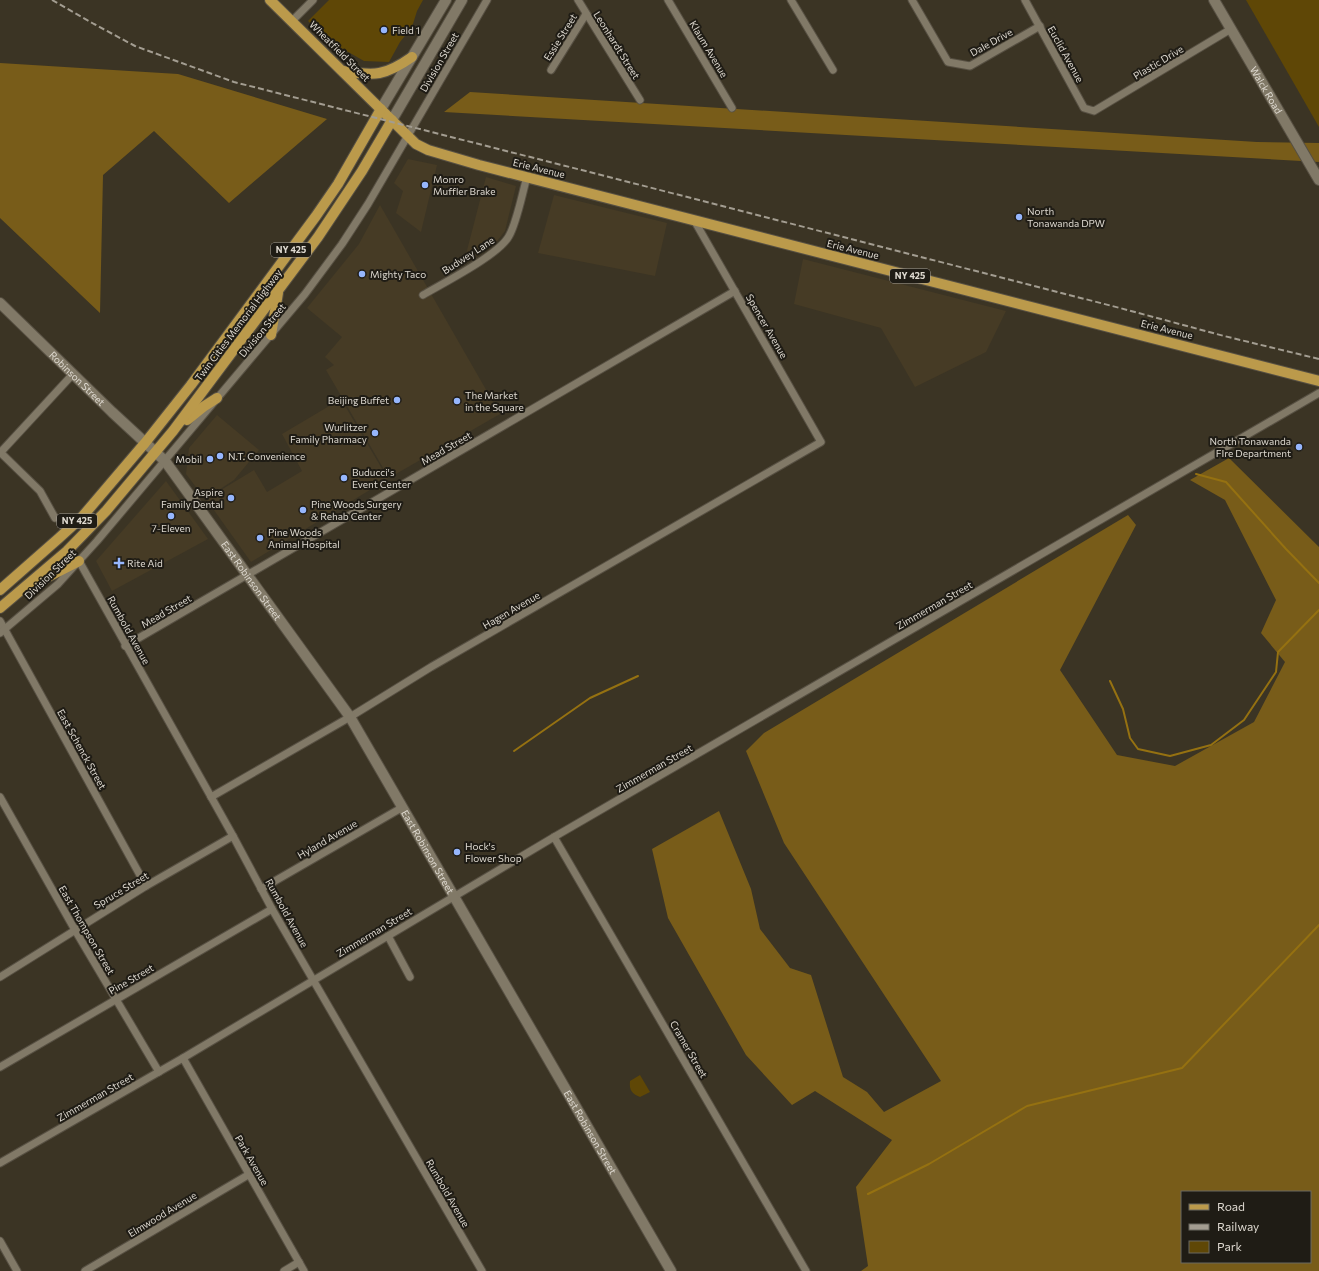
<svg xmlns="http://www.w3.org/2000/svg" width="1319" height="1271" viewBox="0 0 1319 1271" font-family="Commissioner,sans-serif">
  <rect width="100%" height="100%" fill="#3b3424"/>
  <g fill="#463b25">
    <polygon points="408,159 437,165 421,232 396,213 403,191 394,183"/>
    <polygon points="486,177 516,186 505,231 494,245 464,262"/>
    <polygon points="554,195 667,223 655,276 538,253"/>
    <polygon points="380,205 500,414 389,478 326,370 334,365 325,357 342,337 307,308 359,244"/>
    <polygon points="803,259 1006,311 986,352 915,387 881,328 794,304"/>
    <polygon points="341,399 388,479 251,562 206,499 254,470 267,492 302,471 282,434"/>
    <polygon points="217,415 259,450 234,480 205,499 186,474 189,448"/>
    <polygon points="166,481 208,539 112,591 96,561"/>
  </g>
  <g fill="#5f4706">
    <polygon points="329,0 423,0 417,11 412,27 400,42 389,62 364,61 329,41 308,21"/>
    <polygon points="1246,0 1319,0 1319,127"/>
    <path d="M640 1075 650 1092 640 1097C632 1094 629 1090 630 1081Z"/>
  </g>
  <g fill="#785c19" fill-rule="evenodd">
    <polygon points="0,63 178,74 327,119 229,203 154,131 103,175 100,313 0,218"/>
    <polygon points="470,92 1257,142 1319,143 1319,162 444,112"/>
    <path d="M1229 458 1319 547V1271H861L868 1266 856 1187 892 1140 815 1091 792 1105 746 1055 668 918 652 849 719 811 751 889 760 929 790 968 811 975 843 1077 867 1092 884 1112 941 1081 784 843 746 751 764 733 1128 515 1136 525 1060 670 1117 755 1175 766 1254 722 1285 662 1261 633 1276 600 1225 500 1190 480ZM1182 1192H1310V1262H1182Z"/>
  </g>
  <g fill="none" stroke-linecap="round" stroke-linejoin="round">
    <g stroke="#957111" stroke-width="2">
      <polyline points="1196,474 1226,482 1286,549 1319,583"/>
      <polyline points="1110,681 1123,709 1130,738 1138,749 1170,756 1211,745 1244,720 1276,672 1278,652 1319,610"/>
      <polyline points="514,751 590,698 638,676"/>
      <polyline points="868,1194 929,1164 1027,1106 1182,1068 1319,925"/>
    </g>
    <g stroke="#575043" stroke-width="9">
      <g id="street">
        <polyline points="578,0 640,100"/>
        <polyline points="668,0 732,108"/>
        <polyline points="791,0 833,70"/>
        <polyline points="912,0 948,62 970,66 1040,26"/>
        <polyline points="1025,0 1084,108 1094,111 1231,29"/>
        <polyline points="292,21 313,0"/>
        <polyline points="551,70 586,14"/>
        <path d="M423 295C443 283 499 255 509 236 517 222 522 194 527 177"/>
        <polyline points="0,452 40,491 55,518"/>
        <polyline points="0,453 73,374"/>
        <polyline points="79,561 233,836 272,909 482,1271"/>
        <polyline points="0,621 146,886"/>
        <polyline points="0,633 58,584 97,541 305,294 342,244 368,204 487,0"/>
        <polyline points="125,646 735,291"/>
        <polyline points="0,797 75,930 159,1072"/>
        <polyline points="211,797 350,717 431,667 821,442 694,220"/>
        <polyline points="554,837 806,1271"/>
        <polyline points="261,889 403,807"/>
        <polyline points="388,936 410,977"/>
        <polyline points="0,977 146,886 233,836"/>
        <polyline points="183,1058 304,1271"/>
        <polyline points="0,1067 272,909"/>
        <polyline points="0,1163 183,1058 554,837 1319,393"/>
        <polyline points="0,1241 17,1271"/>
        <polyline points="85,1271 248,1175"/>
        <polyline points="284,1271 299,1262"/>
      </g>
    </g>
    <g stroke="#575043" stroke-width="12">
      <g id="secondary">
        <path id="s1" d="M1214 0 1319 180"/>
        <polyline points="381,109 446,0"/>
        <polyline points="392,120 462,0"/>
        <path id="s2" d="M0 303 112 412 165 461 350 717 671 1271"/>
      </g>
    </g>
    <g stroke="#575043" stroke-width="12">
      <g id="primary">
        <polyline points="270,0 416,144 428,150 479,165 1319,381"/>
        <path d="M343 71C375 76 385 76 412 57"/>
        <polyline points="271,335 278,293"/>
        <polyline points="187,420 203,407 217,398"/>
        <polyline points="36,583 79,561"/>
        <polyline points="0,590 59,538 82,517 145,443 191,385 316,216 338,184 381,109"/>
        <polyline points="0,608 67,551 106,511 173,431 318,237 362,171 392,120"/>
      </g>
    </g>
    <use href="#street" stroke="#817967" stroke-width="7"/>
    <use href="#secondary" stroke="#817967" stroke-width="10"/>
    <use href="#primary" stroke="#bb9a4b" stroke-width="10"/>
    <polyline stroke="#a39d91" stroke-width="2" stroke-dasharray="6 3" stroke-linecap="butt" points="52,0 94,24 135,46 234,82 613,178 1120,308 1224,336 1319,359"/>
  </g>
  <g fill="#96b6fd" stroke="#1f1c15" stroke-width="1.5">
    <circle cx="384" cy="30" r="4"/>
    <circle cx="425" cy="185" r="4"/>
    <circle cx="1019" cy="217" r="4"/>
    <circle cx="362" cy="274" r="4"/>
    <circle cx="397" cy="400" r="4"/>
    <circle cx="457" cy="401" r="4"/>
    <circle cx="375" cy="433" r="4"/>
    <circle cx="1299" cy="447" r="4"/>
    <circle cx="220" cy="456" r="4"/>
    <circle cx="210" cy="459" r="4"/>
    <circle cx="344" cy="478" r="4"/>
    <circle cx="231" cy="498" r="4"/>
    <circle cx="303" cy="510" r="4"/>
    <circle cx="171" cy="516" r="4"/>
    <circle cx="260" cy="538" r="4"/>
    <path d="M117 557h4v4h4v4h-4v4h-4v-4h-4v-4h4z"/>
    <circle cx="457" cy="852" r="4"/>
  </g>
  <g text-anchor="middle" stroke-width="4" stroke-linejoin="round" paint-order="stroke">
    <g fill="#1f1c15" stroke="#a5a098" stroke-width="1">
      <rect x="271" y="243" width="40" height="14" rx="3"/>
      <rect x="890" y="269" width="40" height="14" rx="3"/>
      <rect x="57" y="514" width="40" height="14" rx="3"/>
    </g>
    <g font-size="9" font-weight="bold" fill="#ded9d0">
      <text x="291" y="253">NY 425</text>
      <text x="910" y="279">NY 425</text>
      <text x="77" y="524">NY 425</text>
    </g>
    <g font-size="10" fill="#ded9d0" stroke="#1f1c15" text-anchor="start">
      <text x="392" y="34">Field 1</text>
      <text x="433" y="183">Monro<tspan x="433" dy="12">Muffler Brake</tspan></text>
      <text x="1027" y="215">North<tspan x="1027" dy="12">Tonawanda DPW</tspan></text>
      <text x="370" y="278">Mighty Taco</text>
      <text x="465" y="399">The Market<tspan x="465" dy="12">in the Square</tspan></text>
      <text x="389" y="404" text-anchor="end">Beijing Buffet</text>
      <text x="367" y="431" text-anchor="end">Wurlitzer<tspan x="367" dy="12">Family Pharmacy</tspan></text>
      <text x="1291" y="445" text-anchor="end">North Tonawanda<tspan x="1291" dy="12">FIre Department</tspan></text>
      <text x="228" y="460">N.T. Convenience</text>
      <text x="202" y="463" text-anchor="end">Mobil</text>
      <text x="352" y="476">Buducci's<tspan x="352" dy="12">Event Center</tspan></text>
      <text x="223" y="496" text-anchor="end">Aspire<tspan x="223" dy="12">Family Dental</tspan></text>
      <text x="311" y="508">Pine Woods Surgery<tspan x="311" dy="12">&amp; Rehab Center</tspan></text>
      <text x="171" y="532" text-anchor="middle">7-Eleven</text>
      <text x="268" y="536">Pine Woods<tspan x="268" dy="12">Animal Hospital</tspan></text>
      <text x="127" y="567">Rite Aid</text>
      <text x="465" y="850">Hock's<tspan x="465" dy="12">Flower Shop</tspan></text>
    </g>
    <g font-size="10" fill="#ded9d0" stroke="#1f1c15">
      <text transform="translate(560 37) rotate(-58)" y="4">Essie Street</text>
      <text transform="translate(991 42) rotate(-29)" y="4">Dale Drive</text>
      <text transform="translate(617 45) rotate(58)" y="4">Leonhardt Street</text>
      <text transform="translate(709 49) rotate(59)" y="4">Klaum Avenue</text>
      <text transform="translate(340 51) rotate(45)" y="4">Wheatfield Street</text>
      <text transform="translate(1066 54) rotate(61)" y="4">Euclid Avenue</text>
      <text transform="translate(439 62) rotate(-60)" y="4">Division Street</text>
      <text transform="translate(1158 62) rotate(-31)" y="4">Plastic Drive</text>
      <text dy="4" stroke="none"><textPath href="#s1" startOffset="104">Walck Road</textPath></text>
      <text transform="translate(539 168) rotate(14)" y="4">Erie Avenue</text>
      <text transform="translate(853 249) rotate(14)" y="4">Erie Avenue</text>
      <text transform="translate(468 255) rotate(-33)" y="4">Budwey Lane</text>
      <text transform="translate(238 325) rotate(-53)" y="4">Twin Cities Memorial Highway</text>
      <text transform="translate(767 326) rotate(60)" y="4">Spencer Avenue</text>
      <text transform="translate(1167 329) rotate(14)" y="4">Erie Avenue</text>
      <text transform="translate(262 330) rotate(-50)" y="4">Division Street</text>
      <text dy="4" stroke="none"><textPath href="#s2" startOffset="108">Robinson Street</textPath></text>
      <text transform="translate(446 448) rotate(-30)" y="4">Mead Street</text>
      <text transform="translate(50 574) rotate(-44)" y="4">Division Street</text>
      <text dy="4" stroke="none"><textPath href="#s2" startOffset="376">East Robinson Street</textPath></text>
      <text transform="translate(934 605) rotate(-30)" y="4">Zimmerman Street</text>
      <text transform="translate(511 610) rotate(-30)" y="4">Hagen Avenue</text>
      <text transform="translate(166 611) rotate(-30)" y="4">Mead Street</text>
      <text transform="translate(129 630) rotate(61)" y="4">Rumbold Avenue</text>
      <text transform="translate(82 749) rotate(61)" y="4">East Schenck Street</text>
      <text transform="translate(654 768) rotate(-30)" y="4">Zimmerman Street</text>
      <text transform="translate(327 839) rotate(-30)" y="4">Hyland Avenue</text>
      <text dy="4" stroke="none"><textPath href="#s2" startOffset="700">East Robinson Street</textPath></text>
      <text transform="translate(121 890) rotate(-31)" y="4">Spruce Street</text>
      <text transform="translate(287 913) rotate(61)" y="4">Rumbold Avenue</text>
      <text transform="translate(87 930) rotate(60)" y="4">East Thompson Street</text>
      <text transform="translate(374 932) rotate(-31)" y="4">Zimmerman Street</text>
      <text transform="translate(131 979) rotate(-30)" y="4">Pine Street</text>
      <text transform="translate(689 1049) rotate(60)" y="4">Cramer Street</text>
      <text transform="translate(95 1097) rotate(-30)" y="4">Zimmerman Street</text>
      <text dy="4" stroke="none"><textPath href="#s2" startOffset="1024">East Robinson Street</textPath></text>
      <text transform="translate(252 1160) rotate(60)" y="4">Park Avenue</text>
      <text transform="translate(448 1193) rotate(60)" y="4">Rumbold Avenue</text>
      <text transform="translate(162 1214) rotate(-31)" y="4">Elmwood Avenue</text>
    </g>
  </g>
  <rect x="1181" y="1191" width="130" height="72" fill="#1f1c15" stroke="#6b6860"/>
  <rect x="1189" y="1204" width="20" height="6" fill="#bb9a4b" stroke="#6b6860"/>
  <text x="1217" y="1211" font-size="12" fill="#ded9d0">Road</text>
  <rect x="1189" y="1224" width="20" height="6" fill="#a39d91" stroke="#6b6860"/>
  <text x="1217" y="1231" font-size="12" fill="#ded9d0">Railway</text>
  <rect x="1189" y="1241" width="20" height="12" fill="#5f4706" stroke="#6b6860"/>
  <text x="1217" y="1251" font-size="12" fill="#ded9d0">Park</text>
</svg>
